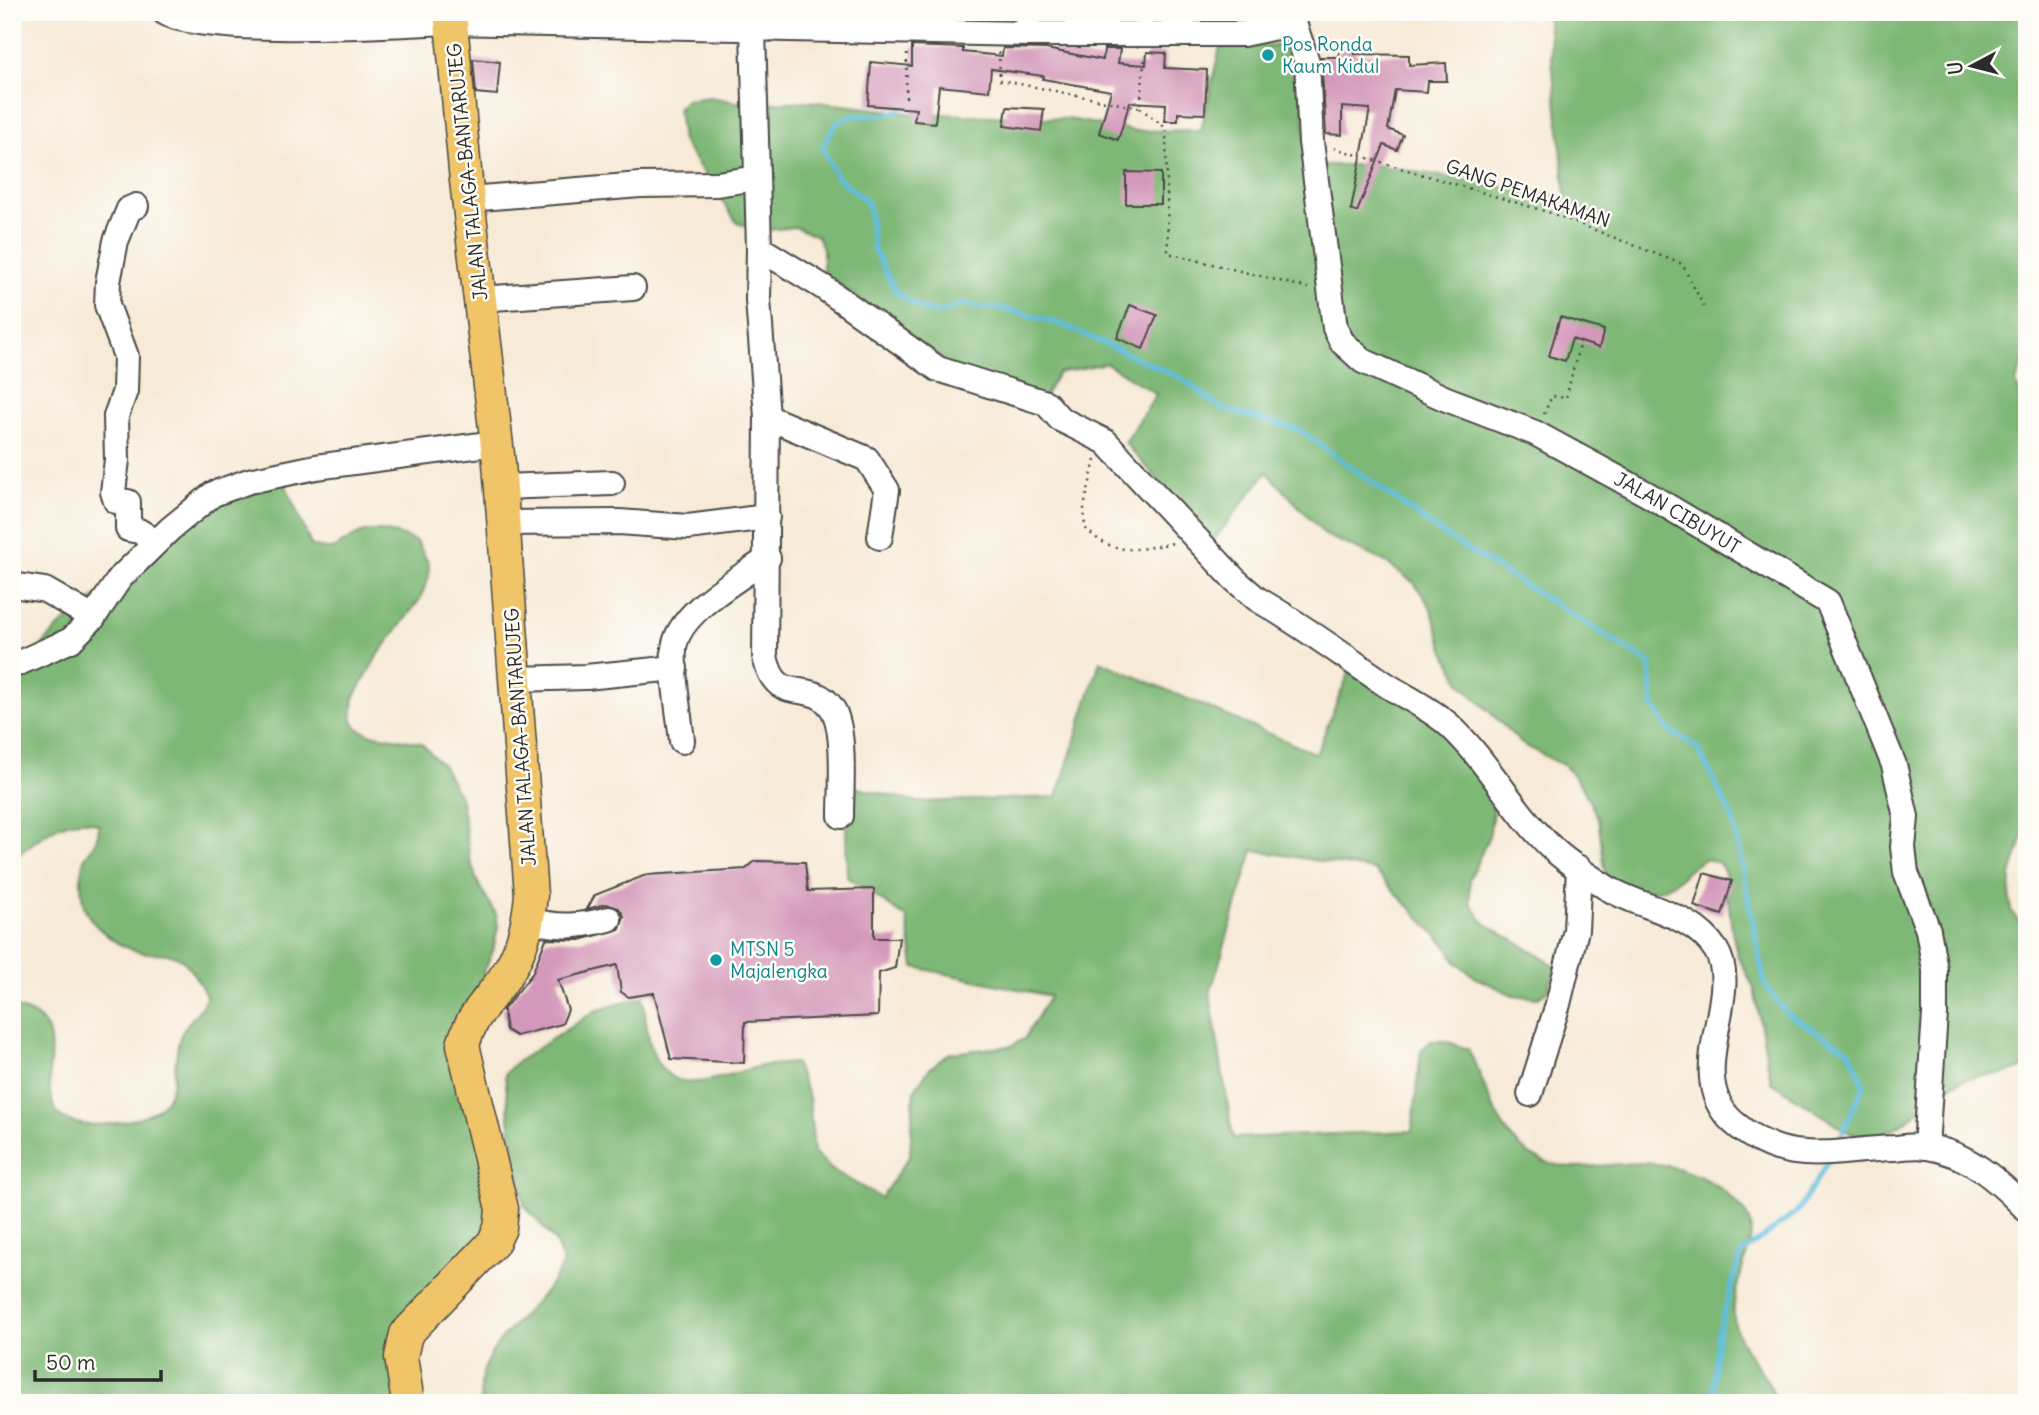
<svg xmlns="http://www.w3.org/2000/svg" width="2039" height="1415" viewBox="0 0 2039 1415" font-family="Delius,sans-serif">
  <rect width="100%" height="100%" fill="#fdfcf7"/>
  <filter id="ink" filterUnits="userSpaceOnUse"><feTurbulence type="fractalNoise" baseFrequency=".0143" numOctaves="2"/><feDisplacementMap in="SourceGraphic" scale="14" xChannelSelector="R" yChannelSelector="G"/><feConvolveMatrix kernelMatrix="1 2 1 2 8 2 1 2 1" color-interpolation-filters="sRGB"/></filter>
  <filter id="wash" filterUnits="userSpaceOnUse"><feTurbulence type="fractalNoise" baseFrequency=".00686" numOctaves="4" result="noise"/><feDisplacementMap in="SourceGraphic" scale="28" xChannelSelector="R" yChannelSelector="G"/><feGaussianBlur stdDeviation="1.57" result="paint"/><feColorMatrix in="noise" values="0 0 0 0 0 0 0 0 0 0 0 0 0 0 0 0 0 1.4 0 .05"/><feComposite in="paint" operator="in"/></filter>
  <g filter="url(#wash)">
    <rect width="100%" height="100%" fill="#f7ead7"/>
    <g fill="#7eb876" stroke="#547250" stroke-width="2">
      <path d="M1547 12H2027V350L2016 382 2027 417V823L2011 875 2010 899 2011 911 2027 932V1065C2010 1077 1983 1073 1963 1080 1921 1097 1902 1146 1850 1133L1771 1082 1754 988 1737 954 1732 931 1725 873 1719 863 1706 859C1694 864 1689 870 1679 879 1654 900 1632 889 1606 877L1598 818 1581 785 1565 766 1522 744 1462 685 1445 652 1430 606 1414 583 1384 561 1325 535 1267 472 1213 541 1125 443 1156 394 1106 363 1058 373 1040 404 957 370 823 273V249L817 236 795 227 761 231 737 223 682 141 678 108 686 100 710 97 747 104 808 101 910 113 1068 119 1136 131 1201 130 1220 47 1301 45 1307 165H1375L1566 197Z"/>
      <path d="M281 474 311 545C335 555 338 544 357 535 374 526 401 534 417 542L429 564V576L420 599 376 658 354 698 352 721 359 729 370 734 421 743 443 766 461 799 470 859 477 881 496 914 498 927 493 950 460 1029 489 1129 488 1227 422 1336 412 1372V1403H12V1007C79 1021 33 1074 57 1112 72 1135 143 1123 161 1106 177 1092 174 1059 179 1040 184 1022 201 1014 207 996 199 984 191 965 178 957 166 951 153 955 141 952 119 949 86 923 83 901 81 889 79 870 85 858 92 845 99 841 99 825 69 809 34 842 12 860V678L59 627 227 487Z"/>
      <path d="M1354 660 1484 758 1495 800 1489 836 1470 879V902L1484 923 1546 959 1556 968 1547 991 1537 998 1513 995 1476 978 1456 962 1445 944 1374 870 1253 850 1210 994 1233 1138 1412 1131 1421 1050 1431 1041H1445L1468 1049C1486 1082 1493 1125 1524 1150 1558 1178 1602 1163 1642 1163 1669 1163 1705 1175 1725 1192 1733 1199 1746 1210 1749 1220 1759 1249 1725 1286 1736 1329 1744 1356 1771 1375 1776 1403H481C473 1338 542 1314 563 1262L555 1241 524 1205 511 1136 505 1074 514 1064 595 1011 643 997C646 1018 647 1049 660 1066 684 1098 727 1073 757 1067 769 1064 783 1064 795 1063L809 1098 814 1152 831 1169 881 1198 910 1155 914 1091 930 1068 950 1053 1011 1046 1024 1039 1050 996 914 967 907 918 847 877 845 785 918 802 1057 797 1100 661 1316 754Z"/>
    </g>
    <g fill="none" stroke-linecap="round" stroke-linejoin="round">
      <g stroke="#5ebedc" stroke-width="5">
        <path d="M901 102V109C865 127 842 96 823 148L836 176 868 203 874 250 896 292 920 308 938 313 961 304 1009 310 1061 324 1181 378 1223 409 1300 430 1446 536 1650 663 1653 706 1669 730 1697 747 1733 819 1765 985 1786 1013 1850 1051 1864 1085 1838 1143"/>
        <polyline points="1712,1403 1718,1333 1741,1254 1799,1210 1828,1161"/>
      </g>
    </g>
    <g id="blocks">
      <g fill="#d499ba">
        <polygon points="863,12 993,12 993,18 863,16"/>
        <polygon points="1087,12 1153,12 1152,19 1086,19"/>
        <polygon points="912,46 963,48 963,52 1002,56 1003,48 1046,49 1103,60 1104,49 1120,49 1118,63 1146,65 1147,52 1166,53 1165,68 1207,70 1205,114 1178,113 1178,121 1165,121 1166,104 1130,102 1118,140 1099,133 1111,91 1043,79 1044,76 991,69 989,91 939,86 935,123 914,121 916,109 868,105 871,62 912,66"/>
        <polygon points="1340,47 1355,47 1355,54 1409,55 1409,65 1446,63 1447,81 1428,81 1427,92 1395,90 1388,129 1403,135 1397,150 1384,145 1357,212 1351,210 1370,109 1342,107 1342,135 1326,134 1321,57 1339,57"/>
        <polygon points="473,59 500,62 497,95 476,93"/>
        <polygon points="1007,107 1044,109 1041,131 1004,126"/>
        <polygon points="1126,172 1161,173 1161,204 1126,204"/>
        <polygon points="1130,305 1157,315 1143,349 1117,338"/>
        <polygon points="1560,317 1604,330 1599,348 1572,339 1565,361 1549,356"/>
        <polygon points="755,861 805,862 808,891 874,889 874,938 899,938 895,968 879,973 878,1016 745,1022 744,1063 671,1059 654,993 629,997 621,992 617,965 558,980 568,1010 562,1024 516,1036 506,1030 503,1010 532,974 546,939 580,940 620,929 624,916 619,908 606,904 587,909 595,895 646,875 746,869"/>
        <polygon points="1704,873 1732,881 1722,915 1694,906"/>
      </g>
    </g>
  </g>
  <g filter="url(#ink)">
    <use href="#blocks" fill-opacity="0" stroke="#4a4845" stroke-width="2"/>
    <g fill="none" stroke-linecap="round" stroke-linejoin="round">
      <g stroke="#4a4845" stroke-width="28">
        <g id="minor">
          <path d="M164 12C205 37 395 24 451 22L1027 34H1243L1276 27 1296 12"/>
          <path id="s1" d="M1292 17 1307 62 1311 142 1335 328 1342 342 1363 361 1444 398 1535 433 1647 494 1828 602 1894 765 1906 817 1903 847 1906 873 1928 930 1935 970V1014L1926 1147"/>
          <path d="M753 29 759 248 823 287 938 369 1046 403 1060 419 1106 442 1235 580 1257 599C1302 625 1342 655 1385 684 1405 697 1431 709 1449 725 1488 761 1512 810 1551 847 1566 862 1586 874 1604 886 1640 909 1691 911 1716 950 1744 995 1681 1075 1733 1122 1786 1169 1832 1150 1894 1148 1905 1147 1917 1145 1927 1147 1968 1153 1999 1181 2027 1210"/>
          <polyline points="1027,34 1028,12"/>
          <polyline points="468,199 640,185 717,184 757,178"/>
          <polyline points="136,206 129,209 116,241 108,282 107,305 126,356 125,391 116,416 117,460 113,492 116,501 128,502 128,529 139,531 156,542"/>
          <polyline points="759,248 758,300 767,417"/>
          <polyline points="480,299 633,288"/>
          <polyline points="501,487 612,483"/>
          <polyline points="504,523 619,522 688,527 767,517"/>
          <polyline points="12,585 45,590 93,618"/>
          <polyline points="12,666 71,640 93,618 120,578 170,529 213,494 249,481 316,467 496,443"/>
          <polyline points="516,679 586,677 675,668"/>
          <path d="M682 741C679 711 672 678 674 649 677 612 740 579 768 558"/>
          <path d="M841 816C841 790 846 729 832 708 810 676 776 710 765 656L767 417 867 459 887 490 880 537"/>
          <path d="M529 920C558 928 579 927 609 919"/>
          <polyline points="1530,1094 1558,1004 1576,930 1579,868"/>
        </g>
      </g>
      <g stroke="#4a4845" stroke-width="35">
        <path id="major" d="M408 1403 401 1357 406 1334 493 1243 500 1228 502 1209 463 1045C471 1016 485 1005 502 981 521 955 528 927 531 895L499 463 466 181 450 12"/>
      </g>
      <g stroke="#4a4845" stroke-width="2.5" stroke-dasharray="2 5" stroke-linecap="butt">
        <polyline points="999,52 1000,80 1140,108 1145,55"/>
        <polyline points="906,98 907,52"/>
        <polyline points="1140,108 1166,128 1168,253 1308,288"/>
        <polyline points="1334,148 1551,213 1682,264 1706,311"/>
        <polyline points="1544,414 1552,396 1566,398 1579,346"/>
        <path d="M1095 460 1084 507 1085 528C1114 557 1136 550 1173 543"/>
      </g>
      <use href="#minor" stroke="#fff" stroke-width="24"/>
      <use href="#major" stroke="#f0c469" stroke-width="32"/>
    </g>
  </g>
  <g fill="#0f9aa8" stroke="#fdfcf7" stroke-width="2.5">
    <circle cx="1268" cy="55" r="7"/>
    <circle cx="716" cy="960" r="7"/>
  </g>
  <g text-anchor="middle" stroke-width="5" stroke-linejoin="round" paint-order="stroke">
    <g font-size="19" fill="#0d838f" stroke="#fdfcf7" text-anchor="start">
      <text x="1282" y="51">Pos Ronda<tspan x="1282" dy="22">Kaum Kidul</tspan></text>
      <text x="730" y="956">MTSN 5<tspan x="730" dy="22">Majalengka</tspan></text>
    </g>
    <g font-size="19" fill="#2b2b2b" stroke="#fdfcf7">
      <text transform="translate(467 172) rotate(-96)" y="7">JALAN TALAGA-BANTARUJEG</text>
      <text transform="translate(1528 193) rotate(19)" y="7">GANG PEMAKAMAN</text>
      <text dy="7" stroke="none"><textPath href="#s1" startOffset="709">JALAN CIBUYUT</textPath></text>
      <text transform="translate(520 737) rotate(-94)" y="7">JALAN TALAGA-BANTARUJEG</text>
    </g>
  </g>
  <rect width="2039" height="1415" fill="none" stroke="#fdfcf7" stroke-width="42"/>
  <g transform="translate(1972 66) rotate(263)" stroke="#fdfcf7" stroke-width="5" paint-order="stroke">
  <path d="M0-5L12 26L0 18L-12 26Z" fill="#2b2b2b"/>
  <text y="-10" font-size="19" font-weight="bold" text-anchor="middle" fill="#2b2b2b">U</text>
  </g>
  <path d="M35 1370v10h126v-10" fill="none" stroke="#2b2b2b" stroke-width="3.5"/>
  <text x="46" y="1370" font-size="21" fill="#2b2b2b" stroke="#fdfcf7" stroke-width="5" paint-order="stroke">50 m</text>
</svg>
